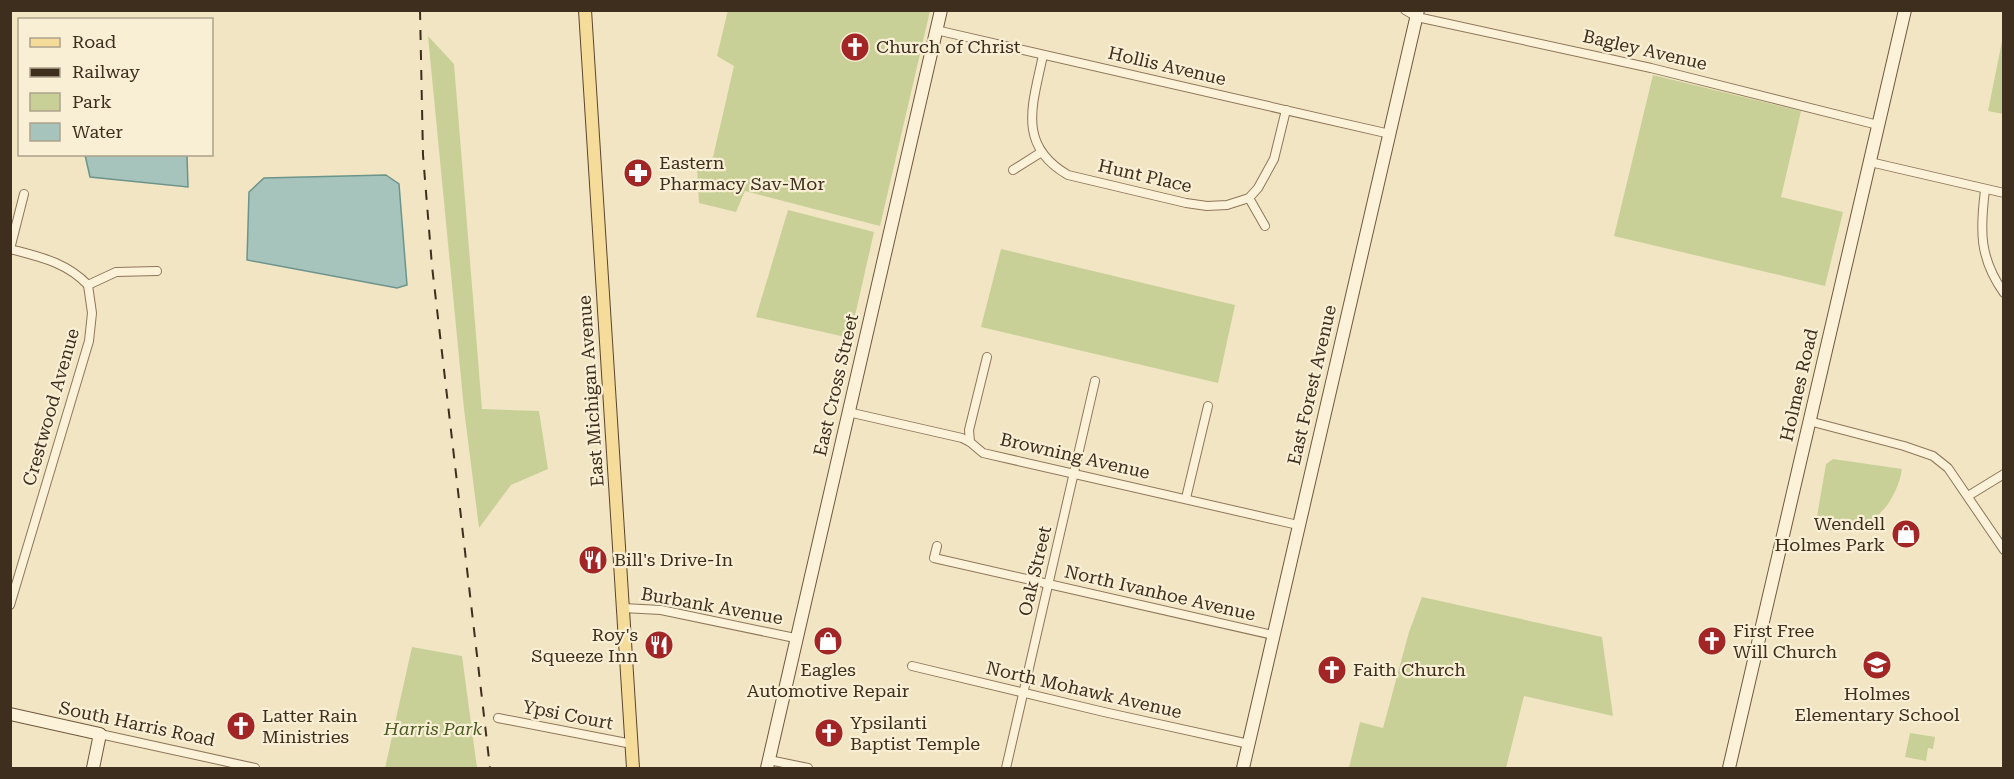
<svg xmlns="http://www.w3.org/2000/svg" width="2014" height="779" viewBox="0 0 2014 779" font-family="'Roboto Serif',serif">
  <rect width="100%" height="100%" fill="#f1e5c4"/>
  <g fill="#c9d097">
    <polygon points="728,10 930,11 880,226 745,191 736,212 699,203 697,166 713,157 734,66 717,56"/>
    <polygon points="428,36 454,64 482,409 539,411 548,469 511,485 479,528 464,409"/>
    <polygon points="2003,36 2004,114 2003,114 1988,111"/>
    <polygon points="1653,75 1801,111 1781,197 1843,212 1825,286 1614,236"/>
    <polygon points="788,210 874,232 850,338 756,317"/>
    <polygon points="1001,249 1235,305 1218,383 981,327"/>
    <path d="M1833 459 1902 469C1894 514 1860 539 1815 528L1826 464Z"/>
    <polygon points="1422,597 1602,637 1613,716 1524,696 1506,768 1349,768 1360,722 1383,728 1409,632"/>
    <polygon points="412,647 462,656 477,768 385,768"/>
    <polygon points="1910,733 1935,737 1933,749 1928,748 1926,761 1905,757"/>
  </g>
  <g fill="#a6c4bc" stroke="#6c948b" stroke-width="1.5">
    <polygon points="85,155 187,155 188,187 90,177"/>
    <polygon points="386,175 399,184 407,285 397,288 247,260 249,192 264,178"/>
  </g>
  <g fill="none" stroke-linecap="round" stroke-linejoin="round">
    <g stroke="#8e7659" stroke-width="10">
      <g id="street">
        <polyline points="1405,10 1417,17 1651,68 1878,125"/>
        <polyline points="936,30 1390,134"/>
        <path d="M1043 55C1033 104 1016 145 1068 175L1186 203 1207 206 1227 205 1249 198 1258 188 1274 159 1286 110"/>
        <polyline points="1870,162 2004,193"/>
        <polyline points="1013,170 1040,153"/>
        <path d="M1985 190C1980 230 1979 258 2004 293"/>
        <polyline points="1249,198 1265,226"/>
        <path d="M10 249C40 257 66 262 88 285"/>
        <polyline points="10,249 24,194"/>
        <polyline points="88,285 116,272 157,271"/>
        <polyline points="848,412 962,438 970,442 983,453 1298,525"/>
        <polyline points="1809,421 1904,446 1933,456 1948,468 2004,550"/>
        <polyline points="970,442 969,430 987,357"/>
        <polyline points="1968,496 2004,474"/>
        <polyline points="1186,498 1208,406"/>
        <polyline points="937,546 934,558 1273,635"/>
        <polyline points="10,605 89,341 92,313 88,285"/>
        <polyline points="623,608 661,610 795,638"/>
        <polyline points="912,666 1104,712 1249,744"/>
        <polyline points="498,718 632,744"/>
        <polyline points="100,734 255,768"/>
        <polyline points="769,760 808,768"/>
        <polyline points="1006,768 1095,381"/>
      </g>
    </g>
    <g stroke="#70573c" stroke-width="14">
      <g id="secondary">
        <polyline points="10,714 100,734 93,768"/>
        <polyline points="767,768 941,10"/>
        <polyline points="1243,768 1418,10"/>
        <polyline points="1729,768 1905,10"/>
      </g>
    </g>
    <g stroke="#5b442d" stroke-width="14">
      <polyline id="primary" points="585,10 633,768"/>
    </g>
    <use href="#street" stroke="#fbf2d9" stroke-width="8"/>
    <use href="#secondary" stroke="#fbf2d9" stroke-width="12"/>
    <use href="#primary" stroke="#f6dc9a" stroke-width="12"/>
    <polyline stroke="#3d2e1e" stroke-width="2" stroke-dasharray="10 10" stroke-linecap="butt" points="420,10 423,155 432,266 490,768"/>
  </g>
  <defs>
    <g id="church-disc" transform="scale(1.5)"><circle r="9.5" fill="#a12625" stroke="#f8efd5"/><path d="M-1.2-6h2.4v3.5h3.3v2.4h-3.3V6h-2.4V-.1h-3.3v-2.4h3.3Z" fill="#fff"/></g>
    <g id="pharmacy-disc" transform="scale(1.5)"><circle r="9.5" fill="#a12625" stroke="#f8efd5"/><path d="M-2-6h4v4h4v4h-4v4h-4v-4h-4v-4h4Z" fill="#fff"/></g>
    <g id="shop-disc" transform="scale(1.5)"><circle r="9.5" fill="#a12625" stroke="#f8efd5"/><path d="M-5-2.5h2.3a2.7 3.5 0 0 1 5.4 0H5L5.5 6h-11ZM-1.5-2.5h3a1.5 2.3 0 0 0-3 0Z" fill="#fff"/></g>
    <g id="restaurant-disc" transform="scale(1.5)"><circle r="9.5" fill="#a12625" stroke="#f8efd5"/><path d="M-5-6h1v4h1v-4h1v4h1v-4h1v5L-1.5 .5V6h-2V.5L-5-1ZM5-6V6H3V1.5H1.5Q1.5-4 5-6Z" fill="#fff"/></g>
    <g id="school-disc" transform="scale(1.5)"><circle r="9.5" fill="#a12625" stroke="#f8efd5"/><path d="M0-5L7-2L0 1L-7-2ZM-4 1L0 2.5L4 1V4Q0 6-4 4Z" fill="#fff"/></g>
  </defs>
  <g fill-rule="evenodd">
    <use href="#church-disc" x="855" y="47"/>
    <use href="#pharmacy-disc" x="638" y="173"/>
    <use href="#shop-disc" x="1906" y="534"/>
    <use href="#restaurant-disc" x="593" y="560"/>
    <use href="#shop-disc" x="828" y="641"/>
    <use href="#church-disc" x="1712" y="641"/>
    <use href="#restaurant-disc" x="659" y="645"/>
    <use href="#school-disc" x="1877" y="665"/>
    <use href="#church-disc" x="1332" y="670"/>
    <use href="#church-disc" x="241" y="726"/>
    <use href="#church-disc" x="829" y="733"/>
  </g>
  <g text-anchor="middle" stroke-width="4.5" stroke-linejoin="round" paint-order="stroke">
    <g font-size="18" fill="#3d2e1e" stroke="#f8efd5" text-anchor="start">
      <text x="876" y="53">Church of Christ</text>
      <text x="659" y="169">Eastern<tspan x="659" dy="21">Pharmacy Sav-Mor</tspan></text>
      <text x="1885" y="530" text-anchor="end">Wendell<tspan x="1885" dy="21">Holmes Park</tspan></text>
      <text x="614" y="566">Bill's Drive-In</text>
      <text x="1733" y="637">First Free<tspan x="1733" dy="21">Will Church</tspan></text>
      <text x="638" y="641" text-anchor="end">Roy's<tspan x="638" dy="21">Squeeze Inn</tspan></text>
      <text x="828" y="676" text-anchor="middle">Eagles<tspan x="828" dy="21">Automotive Repair</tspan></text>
      <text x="1353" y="676">Faith Church</text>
      <text x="1877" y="700" text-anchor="middle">Holmes<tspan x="1877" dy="21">Elementary School</tspan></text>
      <text x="262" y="722">Latter Rain<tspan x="262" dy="21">Ministries</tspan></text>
      <text x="850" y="729">Ypsilanti<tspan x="850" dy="21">Baptist Temple</tspan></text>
    </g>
    <g font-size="18" fill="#3d2e1e" stroke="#f8efd5">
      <text transform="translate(1645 50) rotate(13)" y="6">Bagley Avenue</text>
      <text transform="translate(1167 66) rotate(13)" y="6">Hollis Avenue</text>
      <text transform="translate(1145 176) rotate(13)" y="6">Hunt Place</text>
      <text transform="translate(836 385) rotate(-77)" y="6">East Cross Street</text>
      <text transform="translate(1312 385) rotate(-77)" y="6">East Forest Avenue</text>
      <text transform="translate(1799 385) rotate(-77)" y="6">Holmes Road</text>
      <text transform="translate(591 391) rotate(-94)" y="6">East Michigan Avenue</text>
      <text transform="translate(51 407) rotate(-74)" y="6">Crestwood Avenue</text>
      <text transform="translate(1075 456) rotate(13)" y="6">Browning Avenue</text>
      <text transform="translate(1035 571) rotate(-77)" y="6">Oak Street</text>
      <text transform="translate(1160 593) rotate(13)" y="6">North Ivanhoe Avenue</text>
      <text transform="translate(712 606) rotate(10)" y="6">Burbank Avenue</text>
      <text transform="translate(1084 690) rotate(13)" y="6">North Mohawk Avenue</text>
      <text transform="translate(568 715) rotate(11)" y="6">Ypsi Court</text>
      <text transform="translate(137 724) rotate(12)" y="6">South Harris Road</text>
    </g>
    <g font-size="18" font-style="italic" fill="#4b5b23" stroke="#f8efd5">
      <text x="433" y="735">Harris Park</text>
    </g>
  </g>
  <rect width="2014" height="779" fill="none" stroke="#3d2e1e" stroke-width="24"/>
  <rect x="18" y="18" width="195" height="138" fill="#f8efd5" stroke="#ada28c" stroke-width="1.5"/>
  <rect x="30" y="38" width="30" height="9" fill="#f6dc9a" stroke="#ada28c" stroke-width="1.5"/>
  <text x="72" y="48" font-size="18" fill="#3d2e1e">Road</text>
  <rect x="30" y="68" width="30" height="9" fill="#3d2e1e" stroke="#ada28c" stroke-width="1.5"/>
  <text x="72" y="78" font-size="18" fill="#3d2e1e">Railway</text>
  <rect x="30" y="93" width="30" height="18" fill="#c9d097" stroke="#ada28c" stroke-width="1.5"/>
  <text x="72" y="108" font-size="18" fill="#3d2e1e">Park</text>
  <rect x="30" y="123" width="30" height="18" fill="#a6c4bc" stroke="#ada28c" stroke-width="1.5"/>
  <text x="72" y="138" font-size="18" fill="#3d2e1e">Water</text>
</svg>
